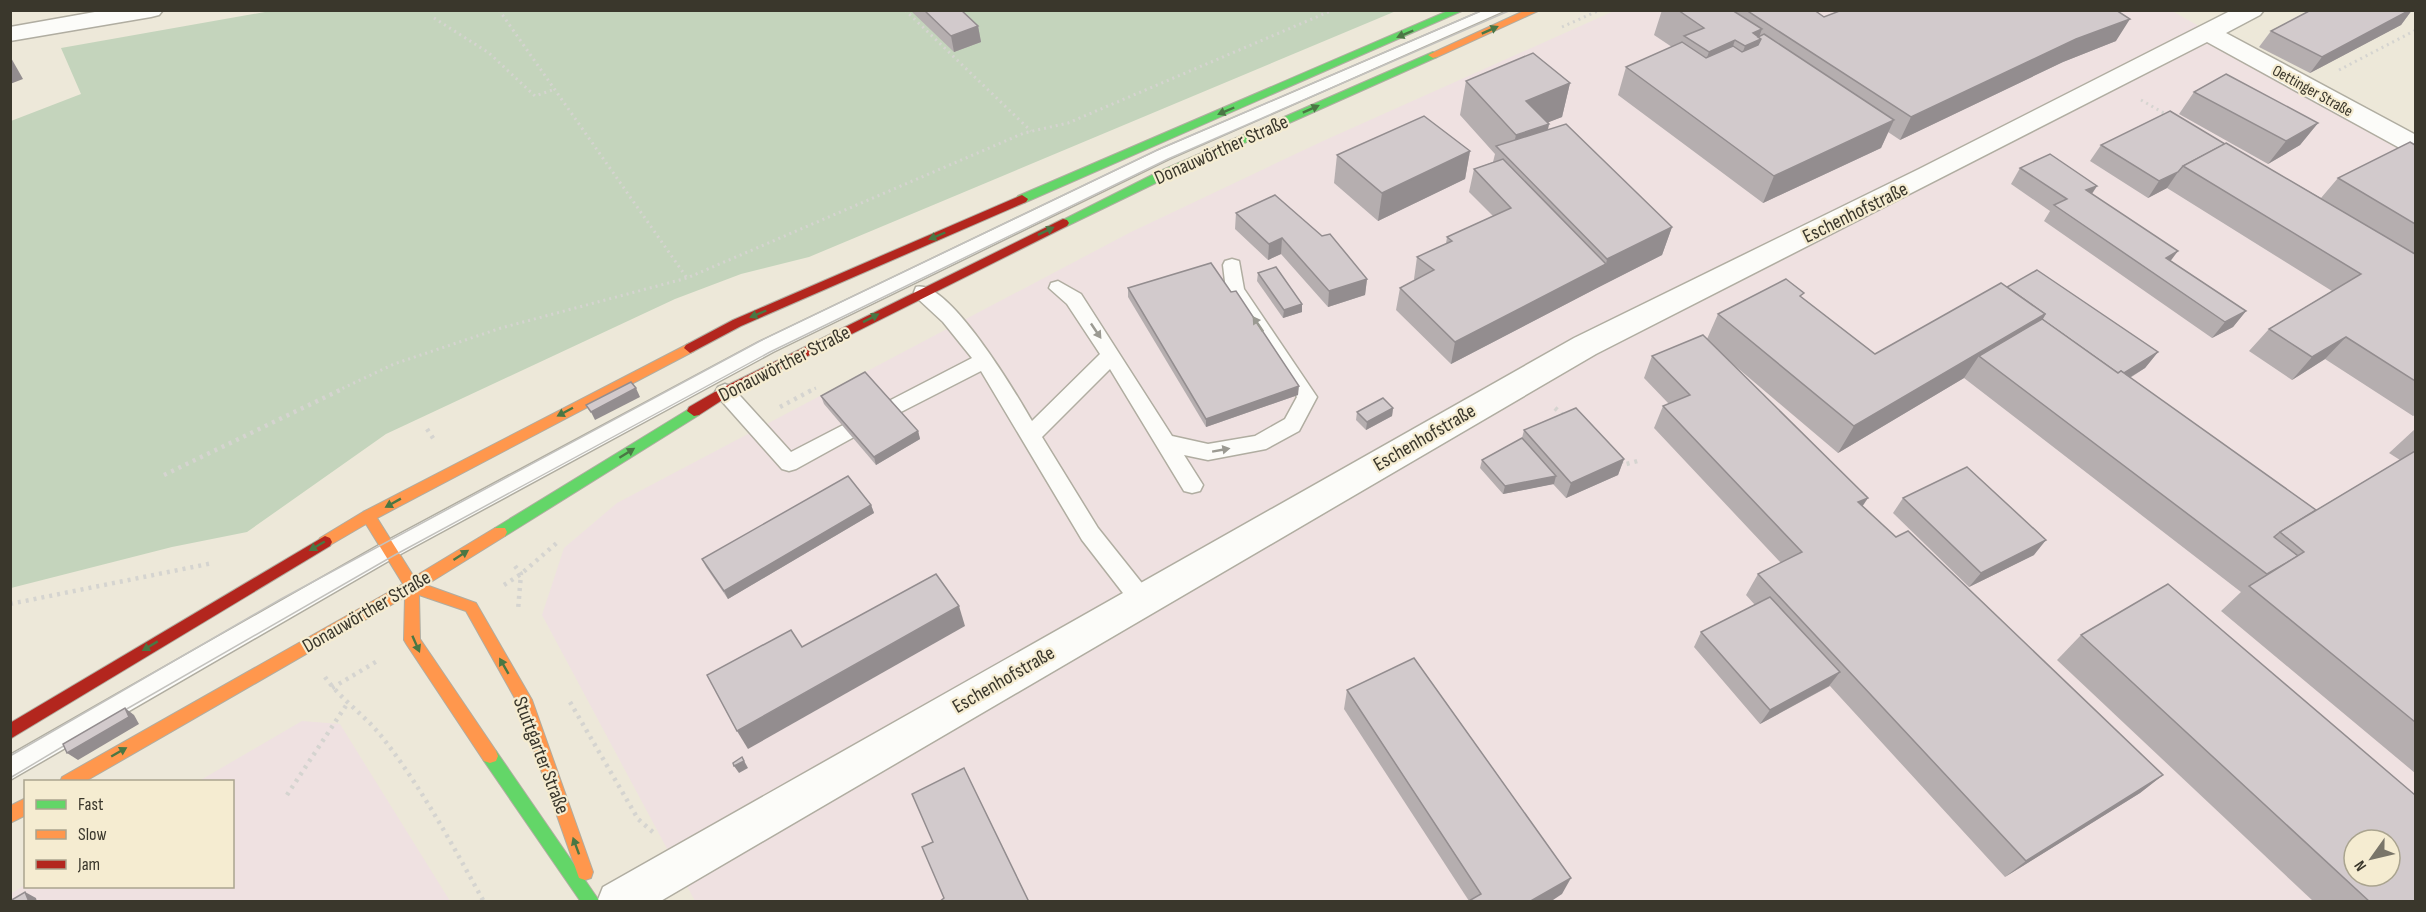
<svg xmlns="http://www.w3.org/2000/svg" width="2426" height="912" viewBox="0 0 2426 912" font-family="'Sofia Sans Condensed',sans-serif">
  <rect width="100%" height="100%" fill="#ede8d9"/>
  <g fill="#efe1e1" fill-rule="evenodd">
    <path d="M1614 11H2172L2197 25 2220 48 2415 155V901H695L542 615 564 548 617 503 1131 232 1323 141ZM2354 840H2390V876H2354Z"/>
    <polygon points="302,721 340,724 450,901 11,902 10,894 25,885 232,886 232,782 199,781"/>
  </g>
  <polygon fill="#c4d4bc" points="276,10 1396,11 809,257 741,274 675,299 386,434 247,532 172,547 11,588 11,121 81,94 61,48"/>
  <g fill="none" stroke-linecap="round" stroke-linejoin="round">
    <g stroke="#b0ada1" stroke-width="3">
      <g id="lane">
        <polygon points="1485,10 1506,10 1169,159 773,352 397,556 10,780 10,755 381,544 759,342 1157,151"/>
        <path d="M1232 259 1239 261 1244 289 1317 397 1299 431 1266 449 1208 460 1184 455 1203 485 1200 491 1192 493 1184 491 1110 369 1042 437 1098 528 1149 592 1152 599 1149 606 1141 609 1133 606 1082 540 981 371 899 413 892 416 885 413 882 408 885 403 972 358 943 322 916 297 914 292 916 287C948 278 1017 395 1032 421L1100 354 1067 304 1049 288 1051 283 1058 281 1081 294 1172 436 1208 444 1255 436 1285 419 1297 397 1226 290 1223 265 1225 261Z"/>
        <polygon points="725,384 732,387 791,452 847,423 854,425 857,431 854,437 796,469 789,471 782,469 718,397 715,392 718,387"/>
      </g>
    </g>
    <g stroke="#b0ada1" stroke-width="3">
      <g id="street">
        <polygon points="106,10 163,10 159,15 151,17 10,41 10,27"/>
        <polygon points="2232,10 2264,10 2260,15 2226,33 2416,135 2416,154 2407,152 2207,42 1596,354 659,902 597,902 603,887 1574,338 1919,169"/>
      </g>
    </g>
    <g stroke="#b0ada1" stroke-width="2">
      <g id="fast">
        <polygon points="1450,10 1464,10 1026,202 1022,203 1016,199 1018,196"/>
        <polygon points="1433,52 1437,53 1437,57 1166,178 1067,226 1059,226 1057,223 1158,172"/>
        <polygon points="694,406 699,407 701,411 699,415 505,536 495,536 493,532 495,528"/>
        <polygon points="490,749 496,751 600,902 581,902 484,761 482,756 484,751"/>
      </g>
    </g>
    <g stroke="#b0ada1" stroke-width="2">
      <g id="slow">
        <polygon points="1526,10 1540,10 1437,57 1433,58 1428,55"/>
        <polygon points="690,343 694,345 696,348 694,351 377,518 414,577 495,528 505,528 507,532 505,536 426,585 476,603 532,700 593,872 591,878 585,880 579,878 517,702 466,611 419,595 420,639 496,751 498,756 496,761 490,763 484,761 407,645 404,640 405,597 84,782 60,782 62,777 403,584 366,524 325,548 320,546 318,542 320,538 363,512"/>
        <polygon points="26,798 26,815 10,823 10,806"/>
      </g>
    </g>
    <g stroke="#b0ada1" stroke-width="2">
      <g id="jam">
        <polygon points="1022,195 1028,199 1026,202 741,326 694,351 690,353 684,348 686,345 733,320"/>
        <polygon points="1063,219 1067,220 1069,223 1067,226 730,395 699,415 694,416 687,411 689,407 720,389"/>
        <polygon points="325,536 330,538 332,542 330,546 10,739 10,723"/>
      </g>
    </g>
    <g stroke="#d5d4d0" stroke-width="3" stroke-dasharray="2 4" stroke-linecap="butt">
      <polyline points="499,10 687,278"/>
      <polyline points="905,10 1031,131"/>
      <polyline points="434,18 489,53 535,96 555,89"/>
      <polyline points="1562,27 1600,10"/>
      <polyline points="2339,70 2416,30"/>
      <polyline points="2141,100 2169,116"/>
      <polyline points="337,391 394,364 501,328 687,278 1024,133 1068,123 1333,10"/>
      <polyline points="809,391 816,388"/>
    </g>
    <g stroke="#d5d4d0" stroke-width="4.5" stroke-dasharray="3 5" stroke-linecap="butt">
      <polyline points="780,407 812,390"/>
      <polyline points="1555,408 1565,417"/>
      <polyline points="427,429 435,441"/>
      <polyline points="1620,462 1623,465 1641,460"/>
      <polyline points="164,475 340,390"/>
      <polyline points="515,566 521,574 518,610"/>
      <polyline points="504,585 521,574 559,541"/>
      <polyline points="10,604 213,563"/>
      <path d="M325 677C341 700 365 715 382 737 422 788 453 846 484 902"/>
      <polyline points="332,688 379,660"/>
      <polyline points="570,702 638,819 655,834"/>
      <polyline points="287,795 347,704"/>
    </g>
    <use href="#lane" fill="#fcfcf9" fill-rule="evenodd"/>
    <use href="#street" fill="#fcfcf9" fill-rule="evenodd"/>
    <use href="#fast" fill="#63d668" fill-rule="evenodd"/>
    <use href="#slow" fill="#ff974d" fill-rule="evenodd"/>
    <use href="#jam" fill="#b3261e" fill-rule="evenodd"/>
    <g stroke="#c3c2be" stroke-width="1.5">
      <polyline points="111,718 393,556 770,352 1168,159 1511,10"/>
      <polyline points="10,756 281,599 760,341 1157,150 1483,10"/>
      <polyline points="10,778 77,738"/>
    </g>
  </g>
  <g fill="#b5aeaf">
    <polygon points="910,10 961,10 978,26 981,42 954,52"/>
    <polygon points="1662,10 1814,10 1824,17 2116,41 2063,62 1900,140 1888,132 1881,148 1763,203 1618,95 1626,67 1672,47 1654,35"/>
    <polygon points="2311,10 2412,10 2401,25 2310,73 2259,47 2271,31"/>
    <polygon points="1466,81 1570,83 1562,117 1548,122 1549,124 1548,130 1672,227 1662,255 1599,287 1451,364 1396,310 1400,288 1415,280 1414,279 1417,257 1446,244 1447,237 1493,216 1469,192 1474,169 1493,162 1495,154 1460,115"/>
    <polygon points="2194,92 2318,123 2300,145 2268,164 2179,114"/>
    <polygon points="2225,144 2321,198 2338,178 2415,145 2415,415 2413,416 2325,359 2292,380 2249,351 2269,329 2332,291 2167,188 2148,198 2090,161 2101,145"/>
    <polygon points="1470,151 1465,179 1378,221 1334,183 1337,155"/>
    <polygon points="2020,168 2097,186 2092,194 2171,261 2246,311 2233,327 2212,338 2044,221 2050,211 2011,184"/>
    <polygon points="1236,213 1367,279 1365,295 1328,307 1281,254 1268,260 1235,229"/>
    <polygon points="1258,273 1302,312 1283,318 1257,281"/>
    <polygon points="2007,287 2158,352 2145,368 2130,378 2316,510 2400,460 2389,453 2415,429 2415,773 2221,611 2241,592 1964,378 1838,453 1727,359 1862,506 1896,537 2163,775 2140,793 2005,877 1830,686 1760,724 1694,647 1701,632 1755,605 1746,595 1758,574 1781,563 1654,428 1663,406 1669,404 1644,378 1652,356 1707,339 1718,314 1802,298 1875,354"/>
    <polygon points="1128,288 1298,395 1206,427 1128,297"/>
    <polygon points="821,396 918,431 920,439 876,465 824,404"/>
    <polygon points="1393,408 1392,416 1366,430 1356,420 1357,412"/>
    <polygon points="1524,430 1624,459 1618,475 1566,498 1553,484 1503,494 1480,468 1482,460 1522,438"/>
    <polygon points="1903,498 2034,555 1969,587 1893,513"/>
    <polygon points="871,505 874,513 728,599 706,567 702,559"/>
    <polygon points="2081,635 2415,902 2314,902 2057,660"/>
    <polygon points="1347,690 1562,894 1469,901 1344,709"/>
  </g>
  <g fill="#938d8f">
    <polygon points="2410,10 2412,10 2401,25 2310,73 2322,57"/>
    <polygon points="2130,19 2116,41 2063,62 1900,140 1911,117 2076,39"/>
    <polygon points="978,26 981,42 954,52 951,36"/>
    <polygon points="1762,29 1758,40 1761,39 1748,73 1733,80 1745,46 1753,33"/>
    <polygon points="1735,40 1724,74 1697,85 1709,52"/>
    <polygon points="10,56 23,79 10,84"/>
    <polygon points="1570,83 1562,117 1529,130 1549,124 1541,158 1510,160 1516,135 1526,101"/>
    <polygon points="1894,120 1881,148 1763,203 1774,176"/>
    <polygon points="2318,123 2300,145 2268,164 2286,141"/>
    <polygon points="1470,151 1465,179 1378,221 1382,193"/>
    <polygon points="2178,172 2167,188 2148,198 2159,181"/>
    <polygon points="2097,186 2086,202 2086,190"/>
    <polygon points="1672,227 1662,255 1599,287 1451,364 1455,342 1606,264 1607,259"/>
    <polygon points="1282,238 1281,254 1268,260 1269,244"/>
    <polygon points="2178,251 2166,267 2166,258"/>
    <polygon points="1367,279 1365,295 1328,307 1329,291"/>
    <polygon points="1302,304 1302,312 1283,318 1284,310"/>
    <polygon points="2246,311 2233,327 2212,338 2225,322"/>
    <polygon points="2045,314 2026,341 1979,356 1964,378 1838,453 1854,426"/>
    <polygon points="2346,337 2325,359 2292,380 2312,357"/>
    <polygon points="2158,352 2145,368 2101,395 2113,380"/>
    <polygon points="1299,386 1298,395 1206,427 1206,419"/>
    <polygon points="636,388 640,397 595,420 591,412"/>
    <polygon points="1393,408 1392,416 1366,430 1367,422"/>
    <polygon points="918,431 920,439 876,465 874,457"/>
    <polygon points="1624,459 1618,475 1566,498 1571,483"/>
    <polygon points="1556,476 1554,484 1503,494 1505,486"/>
    <polygon points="1868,498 1854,519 1858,502"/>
    <polygon points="871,505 874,513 728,599 724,591"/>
    <polygon points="2046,540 2034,555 1969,587 1981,573"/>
    <polygon points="959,606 965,626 748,749 737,731"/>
    <polygon points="1840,672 1829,686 1760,724 1770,710"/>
    <polygon points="125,708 134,715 139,724 78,760 67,753"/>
    <polygon points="742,757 748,768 739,773 734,766"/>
    <polygon points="2163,775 2140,793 2005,877 2026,861"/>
    <polygon points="1571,878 1562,894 1550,902 1529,902"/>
    <polygon points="25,892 36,898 37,902 29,902"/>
  </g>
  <g fill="#d2cacc" stroke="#938d8f" stroke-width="1.5" fill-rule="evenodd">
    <polygon points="924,10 961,10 978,26 951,36"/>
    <polygon points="1678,10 1732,10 1762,29 1753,33 1761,39 1745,46 1735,40 1709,52 1684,36 1704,28"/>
    <polygon points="1746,10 1814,10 1824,17 1842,10 2116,10 2130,19 2076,39 1911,117"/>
    <polygon points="2311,10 2410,10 2322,57 2271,31"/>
    <polygon points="1764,34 1894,120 1774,176 1626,67 1682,42 1706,58 1733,46 1742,52 1758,45 1761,39 1758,37"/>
    <polygon points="1533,53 1570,83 1526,101 1549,124 1516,135 1466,81"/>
    <polygon points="2226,74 2318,123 2286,141 2194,92"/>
    <polygon points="2170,111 2225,144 2183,166 2178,172 2159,181 2101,145"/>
    <polygon points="1424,116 1470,151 1382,193 1337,155"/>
    <polygon points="1566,124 1672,227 1607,259 1496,146"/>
    <polygon points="2410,142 2415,145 2415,224 2338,178"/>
    <polygon points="2226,143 2415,254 2415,381 2346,337 2312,357 2269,329 2361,274 2183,166"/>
    <polygon points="2050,154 2097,186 2086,190 2178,251 2166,258 2246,311 2225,322 2054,205 2067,199 2020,168"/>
    <polygon points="1503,159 1606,264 1455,342 1400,288 1434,270 1417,257 1452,241 1447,237 1511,208 1474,169"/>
    <polygon points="1275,195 1322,236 1330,234 1367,279 1329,291 1282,238 1269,244 1236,213"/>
    <polygon points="1211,263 1231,292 1236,291 1299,386 1206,419 1128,288"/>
    <polygon points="1276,267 1302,304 1284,310 1258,273"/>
    <polygon points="2037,270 2158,352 2124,373 2121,371 2118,373 2042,319 2045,314 2007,287"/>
    <polygon points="1786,279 1804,293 1800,296 1875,354 2001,283 2045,314 1854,426 1718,314"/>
    <polygon points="2042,319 2118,373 2121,371 2316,510 2280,532 2274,537 2298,556 2267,574 1979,356"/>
    <polygon points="1703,335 1868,498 1858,502 1896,537 1908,531 2163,775 2026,861 1758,574 1802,552 1663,406 1690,395 1652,356"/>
    <polygon points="865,372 918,431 874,457 821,396"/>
    <polygon points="631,382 636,388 591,412 586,405"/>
    <polygon points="1383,398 1393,408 1367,422 1357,412"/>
    <polygon points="1576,408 1624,459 1571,483 1524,430"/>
    <polygon points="1522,438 1556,476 1505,486 1482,460"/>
    <polygon points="2415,451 2415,722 2249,586 2304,552 2280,532"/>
    <polygon points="1967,467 2046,540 1981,573 1903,498"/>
    <polygon points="848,476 871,505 724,591 702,559"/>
    <polygon points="936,574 959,606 737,731 707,675 791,630 802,647"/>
    <path d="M2168 584 2415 795V902H2370L2081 635ZM2354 840H2390V876H2354Z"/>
    <polygon points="1770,597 1840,672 1770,710 1701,632"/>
    <polygon points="1414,658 1571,878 1529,902 1467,902 1481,894 1347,690"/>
    <polygon points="125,708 129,717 67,753 63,744"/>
    <polygon points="742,757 744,761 734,766 733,763"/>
    <polygon points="964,768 1029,902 939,902 944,898 922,847 933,842 912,794"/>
    <polygon points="25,892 29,902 10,902 10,901"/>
  </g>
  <defs><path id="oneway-solid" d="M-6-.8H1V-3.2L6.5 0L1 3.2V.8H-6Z" transform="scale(1.5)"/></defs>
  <g fill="#4a7744">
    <use href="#oneway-solid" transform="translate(1490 30) rotate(-24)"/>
    <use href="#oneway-solid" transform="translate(1405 34) rotate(157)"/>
    <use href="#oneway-solid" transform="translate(1311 109) rotate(-24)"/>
    <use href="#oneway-solid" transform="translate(1226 111) rotate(157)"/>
    <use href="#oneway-solid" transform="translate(1046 231) rotate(-26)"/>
    <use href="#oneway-solid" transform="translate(937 236) rotate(157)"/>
    <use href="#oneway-solid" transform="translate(758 314) rotate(157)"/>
    <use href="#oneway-solid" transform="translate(871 318) rotate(-27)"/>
    <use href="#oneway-solid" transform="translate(565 412) rotate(152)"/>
    <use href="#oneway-solid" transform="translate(627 453) rotate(-32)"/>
    <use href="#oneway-solid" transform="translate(393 503) rotate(151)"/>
    <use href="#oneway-solid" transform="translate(317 546) rotate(150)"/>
    <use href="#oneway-solid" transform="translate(461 555) rotate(-33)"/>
    <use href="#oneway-solid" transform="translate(416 644) rotate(66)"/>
    <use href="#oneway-solid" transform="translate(150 646) rotate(149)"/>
    <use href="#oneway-solid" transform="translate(504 666) rotate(-120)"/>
    <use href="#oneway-solid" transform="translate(119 752) rotate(-30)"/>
    <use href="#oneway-solid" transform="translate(576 846) rotate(-110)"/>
  </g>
  <g fill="#9b9a92">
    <use href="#oneway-solid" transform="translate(1258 324) rotate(-124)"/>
    <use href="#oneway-solid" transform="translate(1096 331) rotate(56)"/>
    <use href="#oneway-solid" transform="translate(1221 450) rotate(-10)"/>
  </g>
  <g text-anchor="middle" stroke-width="4.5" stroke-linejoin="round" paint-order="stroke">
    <g font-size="16" fill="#3a372c" stroke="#f5ecd1">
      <text transform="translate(2313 90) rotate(29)" y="6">Oettinger Straße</text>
    </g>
    <g font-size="20" fill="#3a372c" stroke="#f5ecd1">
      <text transform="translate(1221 149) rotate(-24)" y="7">Donauwörther Straße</text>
      <text transform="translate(1855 212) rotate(-26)" y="7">Eschenhofstraße</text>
      <text transform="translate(784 363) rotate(-27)" y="7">Donauwörther Straße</text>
      <text transform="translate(1424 437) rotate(-30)" y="7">Eschenhofstraße</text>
      <text transform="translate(366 611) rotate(-30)" y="7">Donauwörther Straße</text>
      <text transform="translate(1003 679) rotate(-30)" y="7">Eschenhofstraße</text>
      <text transform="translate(542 755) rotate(69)" y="7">Stuttgarter Straße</text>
    </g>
  </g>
  <rect width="2426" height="912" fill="none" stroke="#3a372c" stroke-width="24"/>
  <rect x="24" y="780" width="210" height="108" fill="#f5ecd1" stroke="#aaa48f" stroke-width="1.5"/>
  <rect x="36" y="800" width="30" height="9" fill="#63d668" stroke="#aaa48f" stroke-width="1.5"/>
  <text x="78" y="810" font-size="18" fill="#3a372c">Fast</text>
  <rect x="36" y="830" width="30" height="9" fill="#ff974d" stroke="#aaa48f" stroke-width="1.5"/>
  <text x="78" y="840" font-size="18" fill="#3a372c">Slow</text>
  <rect x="36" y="860" width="30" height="9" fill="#b3261e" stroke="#aaa48f" stroke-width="1.5"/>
  <text x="78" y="870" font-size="18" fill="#3a372c">Jam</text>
  <g transform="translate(2372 858) rotate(236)"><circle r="28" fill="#f5ecd1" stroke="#aaa48f" stroke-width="1.5"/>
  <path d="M0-4.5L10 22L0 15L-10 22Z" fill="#797569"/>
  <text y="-9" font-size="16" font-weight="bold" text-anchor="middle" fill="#3a372c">N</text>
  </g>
</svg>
